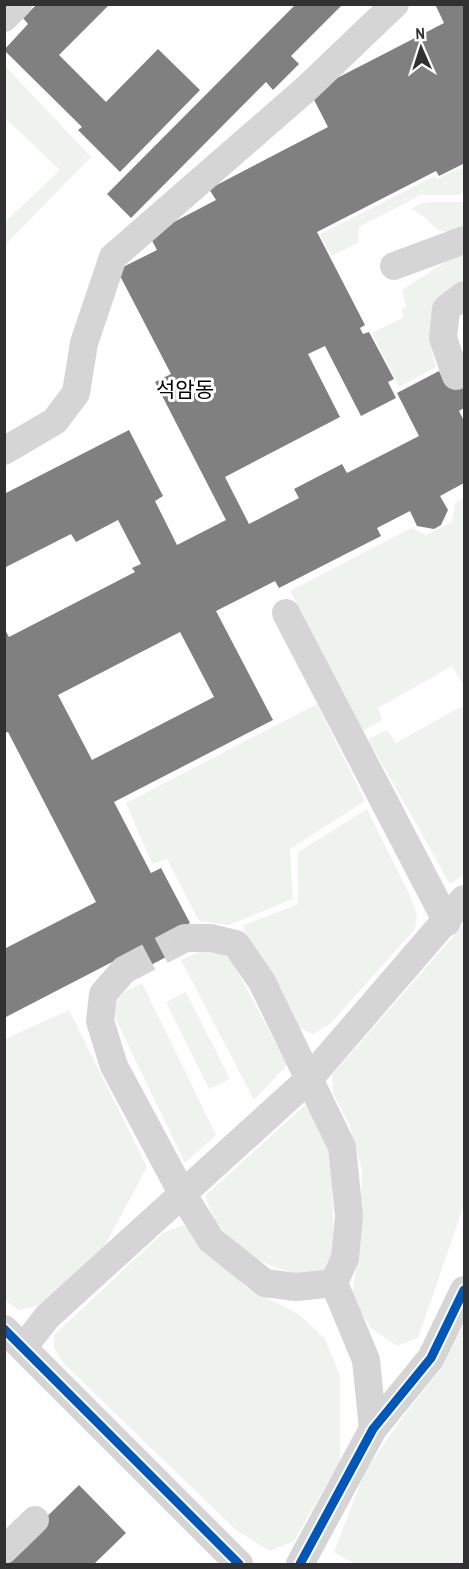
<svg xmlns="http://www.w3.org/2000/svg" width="469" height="1569" viewBox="0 0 469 1569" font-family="'Archivo Narrow','Noto Sans KR',sans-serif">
  <rect width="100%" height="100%" fill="#fff"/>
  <g fill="#eff3ed">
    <polygon points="5,66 91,157 5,245 5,222 60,170 5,118"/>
    <polygon points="462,167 464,171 464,192 459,195 421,195 359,227 358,243 331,256 320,234 435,176 437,179"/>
    <path d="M432 202H464V228C431 240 436 219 411 209L421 203Z"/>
    <polygon points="464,254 464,283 431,316 430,342 436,367 399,387 372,333 404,317 401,310 406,307 402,290 447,261"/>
    <polygon points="464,498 464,686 452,666 378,708 382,720 363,731 290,591 411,528 426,535 452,522 455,503"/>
    <polygon points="317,704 365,801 290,849 293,899 229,925 199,921 167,859 152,864 126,803"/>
    <polygon points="464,705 464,875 450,884 368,739 387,730 396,743"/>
    <polygon points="367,809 408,891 417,914 415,929 330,1024 313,1034 297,1027 242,926 298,904 298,852"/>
    <polygon points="464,924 464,1205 418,1338 397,1346 371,1328 352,1298 359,1242 362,1170 349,1124 333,1093 332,1075"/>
    <polygon points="201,951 216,952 231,959 287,1065 254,1100 181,960"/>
    <polygon points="142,983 216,1135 185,1163 114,1016 113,1006 123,993"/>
    <polygon points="186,992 230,1079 209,1089 166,1002"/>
    <polygon points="69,1010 147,1167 103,1249 43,1305 18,1310 5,1300 5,1039"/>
    <path d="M305 1105C312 1115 323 1126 325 1137 333 1167 337 1245 329 1274 286 1279 246 1259 219 1226 213 1218 209 1206 205 1196Z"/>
    <polygon points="184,1225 246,1287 300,1315 325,1339 340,1375 340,1461 294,1541 270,1551 237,1531 64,1364 54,1348 54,1335 163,1233"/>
    <polygon points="464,1324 464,1564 355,1564 334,1552 365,1471 405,1414 444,1365"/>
  </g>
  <g fill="#808080" fill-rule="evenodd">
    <polygon points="37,4 110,4 59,55 106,102 158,49 200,90 120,172 78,130 82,127 4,50 28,24 23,18"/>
    <polygon points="296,4 343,4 291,56 299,64 273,90 266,82 131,218 107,194"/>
    <path d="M435 4H464V168L463 164 439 176 436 171 317 232 365 325 360 328 363 334 369 332 394 379 388 382 396 398 361 416 325 346 308 354 340 417 225 477 249 524 299 498 294 489 342 464 347 473 419 436 397 393 439 371 444 382 464 372V408L459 411 464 421V483L440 496 448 510 441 525 434 529 417 526 410 511 377 528 381 536 279 588 275 581 216 611 273 720 114 802 151 873 161 868 190 923 179 928 189 945 128 977 118 959 4 1018V949L96 902 8 732 4 733V628L9 637 135 572 132 568 141 564 118 520 76 542 71 534 4 568V494L129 430 163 496 155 501 177 545 226 520 155 382 171 374 117 270 157 250 149 235 216 200 209 189 328 127 310 92 444 23ZM180 632 214 697 92 760 58 695Z"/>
    <polygon points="79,1485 126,1533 94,1564 4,1564 4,1559"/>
  </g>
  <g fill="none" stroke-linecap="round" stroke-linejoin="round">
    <polyline stroke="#d6d6d6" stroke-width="28" stroke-dasharray="28 14" stroke-linecap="butt" points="124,970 185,938"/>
    <g stroke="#d5d5d5" stroke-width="28">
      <polyline points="4,18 18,4"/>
      <polyline points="394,266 464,240"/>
      <polyline points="456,376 443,338 446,309 464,295"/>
      <polyline points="4,451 55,421 76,393 84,343 113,257 306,89 395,4"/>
      <polyline points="286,613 447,922"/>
      <polyline points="124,970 103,994 100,1021 114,1066 183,1195 211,1240 265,1283 296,1287 334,1283 345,1258 349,1216 342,1147 262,982 236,944 211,938 185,938"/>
      <polyline points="334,1283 366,1360 373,1429"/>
      <polyline points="4,1329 239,1564"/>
      <polyline points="23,1348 47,1317 309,1079 464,899"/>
      <polyline points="4,1550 35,1520"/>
      <polyline points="300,1564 373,1429 431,1358 464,1290"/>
    </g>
    <g stroke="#fff" stroke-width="13">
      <g id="cycleway">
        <polyline points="4,1329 239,1564"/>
        <polyline points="300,1564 373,1429 431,1358 464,1290"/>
      </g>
    </g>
    <use href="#cycleway" stroke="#0057b8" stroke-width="9"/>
  </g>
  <g text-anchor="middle" stroke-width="6" stroke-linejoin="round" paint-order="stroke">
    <g font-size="21" fill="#000" stroke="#fff">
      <text x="185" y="397">석암동</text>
    </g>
  </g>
  <rect width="469" height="1569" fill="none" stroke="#313131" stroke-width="12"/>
  <g transform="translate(421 48) rotate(357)" stroke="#ffffff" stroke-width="4.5" paint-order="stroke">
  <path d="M0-4.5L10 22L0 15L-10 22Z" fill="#313131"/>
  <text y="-9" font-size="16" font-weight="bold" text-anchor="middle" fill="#313131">N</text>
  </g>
</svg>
